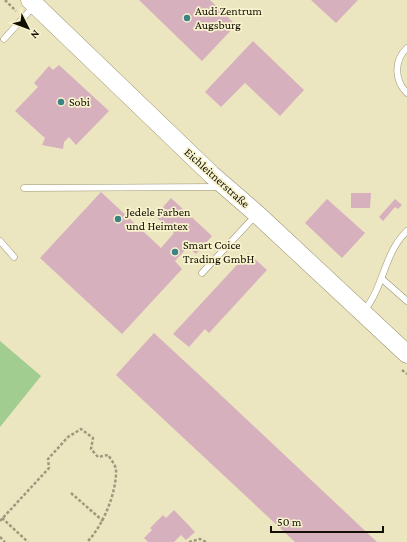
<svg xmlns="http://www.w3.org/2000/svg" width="407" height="542" viewBox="0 0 407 542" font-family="'Crimson Pro',serif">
  <rect width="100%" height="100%" fill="#ebe5c0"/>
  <polygon fill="#a2cd90" points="0,341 41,376 0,427"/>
  <g fill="#d7b0be">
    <polygon points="139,0 210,0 236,25 202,61"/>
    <polygon points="311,0 358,0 336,23"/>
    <polygon points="253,41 304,90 280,116 245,83 221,107 205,92"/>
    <polygon points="59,65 109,111 76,145 69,137 64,142 63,149 42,145 45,138 15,111 38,87 34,83 49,66 53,70"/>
    <polygon points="101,192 161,248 174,233 155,216 171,198 212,236 196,254 188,247 175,261 182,269 122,334 40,258"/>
    <polygon points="351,193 371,193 370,208 351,208"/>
    <polygon points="327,199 365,233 342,258 305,223"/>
    <polygon points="395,199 402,205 398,209 395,207 383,221 379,217"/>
    <polygon points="248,253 267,270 209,333 205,329 189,347 173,334"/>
    <polygon points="154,333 208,383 377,542 295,542 116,375"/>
    <polygon points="174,510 195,532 186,540 181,535 174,542 148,542 144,538 152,530 150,528 163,515 166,518"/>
  </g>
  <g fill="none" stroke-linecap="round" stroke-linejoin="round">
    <g stroke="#9b9572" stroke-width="7">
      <g id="lane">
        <polyline points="4,39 34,6"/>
        <path d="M407 48C394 60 394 80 407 93"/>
        <polyline points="24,188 220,187"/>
        <polyline points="0,241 14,257"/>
        <polyline points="202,273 256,215"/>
        <polyline points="382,279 407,301"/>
        <path d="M363 312C384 288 384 252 407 231"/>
      </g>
    </g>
    <g stroke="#9b9572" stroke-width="19">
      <polyline id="secondary" points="30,0 212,175 257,214 407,354"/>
    </g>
    <g stroke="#9e997d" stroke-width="2.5" stroke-dasharray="3 2" stroke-linecap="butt">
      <polyline points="5,0 16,11"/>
      <polyline points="402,370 407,374"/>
      <polyline points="71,493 103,521"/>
      <polyline points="2,518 28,542"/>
      <path d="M0 521 49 468 48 459 68 437 81 429 93 438 91 449 98 457 108 455C111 459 115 465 116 469 117 492 103 526 87 542"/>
      <polyline points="0,537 5,542"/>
      <polyline points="189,542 200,539 206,542"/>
    </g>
    <use href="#lane" stroke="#fff" stroke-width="6"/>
    <use href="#secondary" stroke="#fff" stroke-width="18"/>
  </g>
  <g fill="#3b8385" stroke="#f8f2cd" stroke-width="1.5">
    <circle cx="187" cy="18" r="4"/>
    <circle cx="61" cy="102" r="4"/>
    <circle cx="118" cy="219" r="4"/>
    <circle cx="175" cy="252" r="4"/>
  </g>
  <g text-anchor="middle" stroke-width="3.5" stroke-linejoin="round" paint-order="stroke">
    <g font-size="12" fill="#121004" stroke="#f8f2cd" text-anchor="start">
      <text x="195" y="15">Audi Zentrum<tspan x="195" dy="14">Augsburg</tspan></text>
      <text x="69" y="106">Sobi</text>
      <text x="126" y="216">Jedele Farben<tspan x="126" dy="14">und Heimtex</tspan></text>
      <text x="183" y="249">Smart Coice<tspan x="183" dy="14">Trading GmbH</tspan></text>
    </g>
    <g font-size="12" fill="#121004" stroke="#f8f2cd">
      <text transform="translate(217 178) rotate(42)" y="4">Eichleitnerstraße</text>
    </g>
  </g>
  <g transform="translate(28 28) rotate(132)" stroke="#f8f2cd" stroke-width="3" paint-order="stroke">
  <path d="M0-3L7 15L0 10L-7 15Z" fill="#121004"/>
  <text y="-6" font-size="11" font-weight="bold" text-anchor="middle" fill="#121004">N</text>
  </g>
  <path d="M271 526v6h112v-6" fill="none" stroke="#121004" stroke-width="2"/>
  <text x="277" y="526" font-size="12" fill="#121004" stroke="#f8f2cd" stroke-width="3" paint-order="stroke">50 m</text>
</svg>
